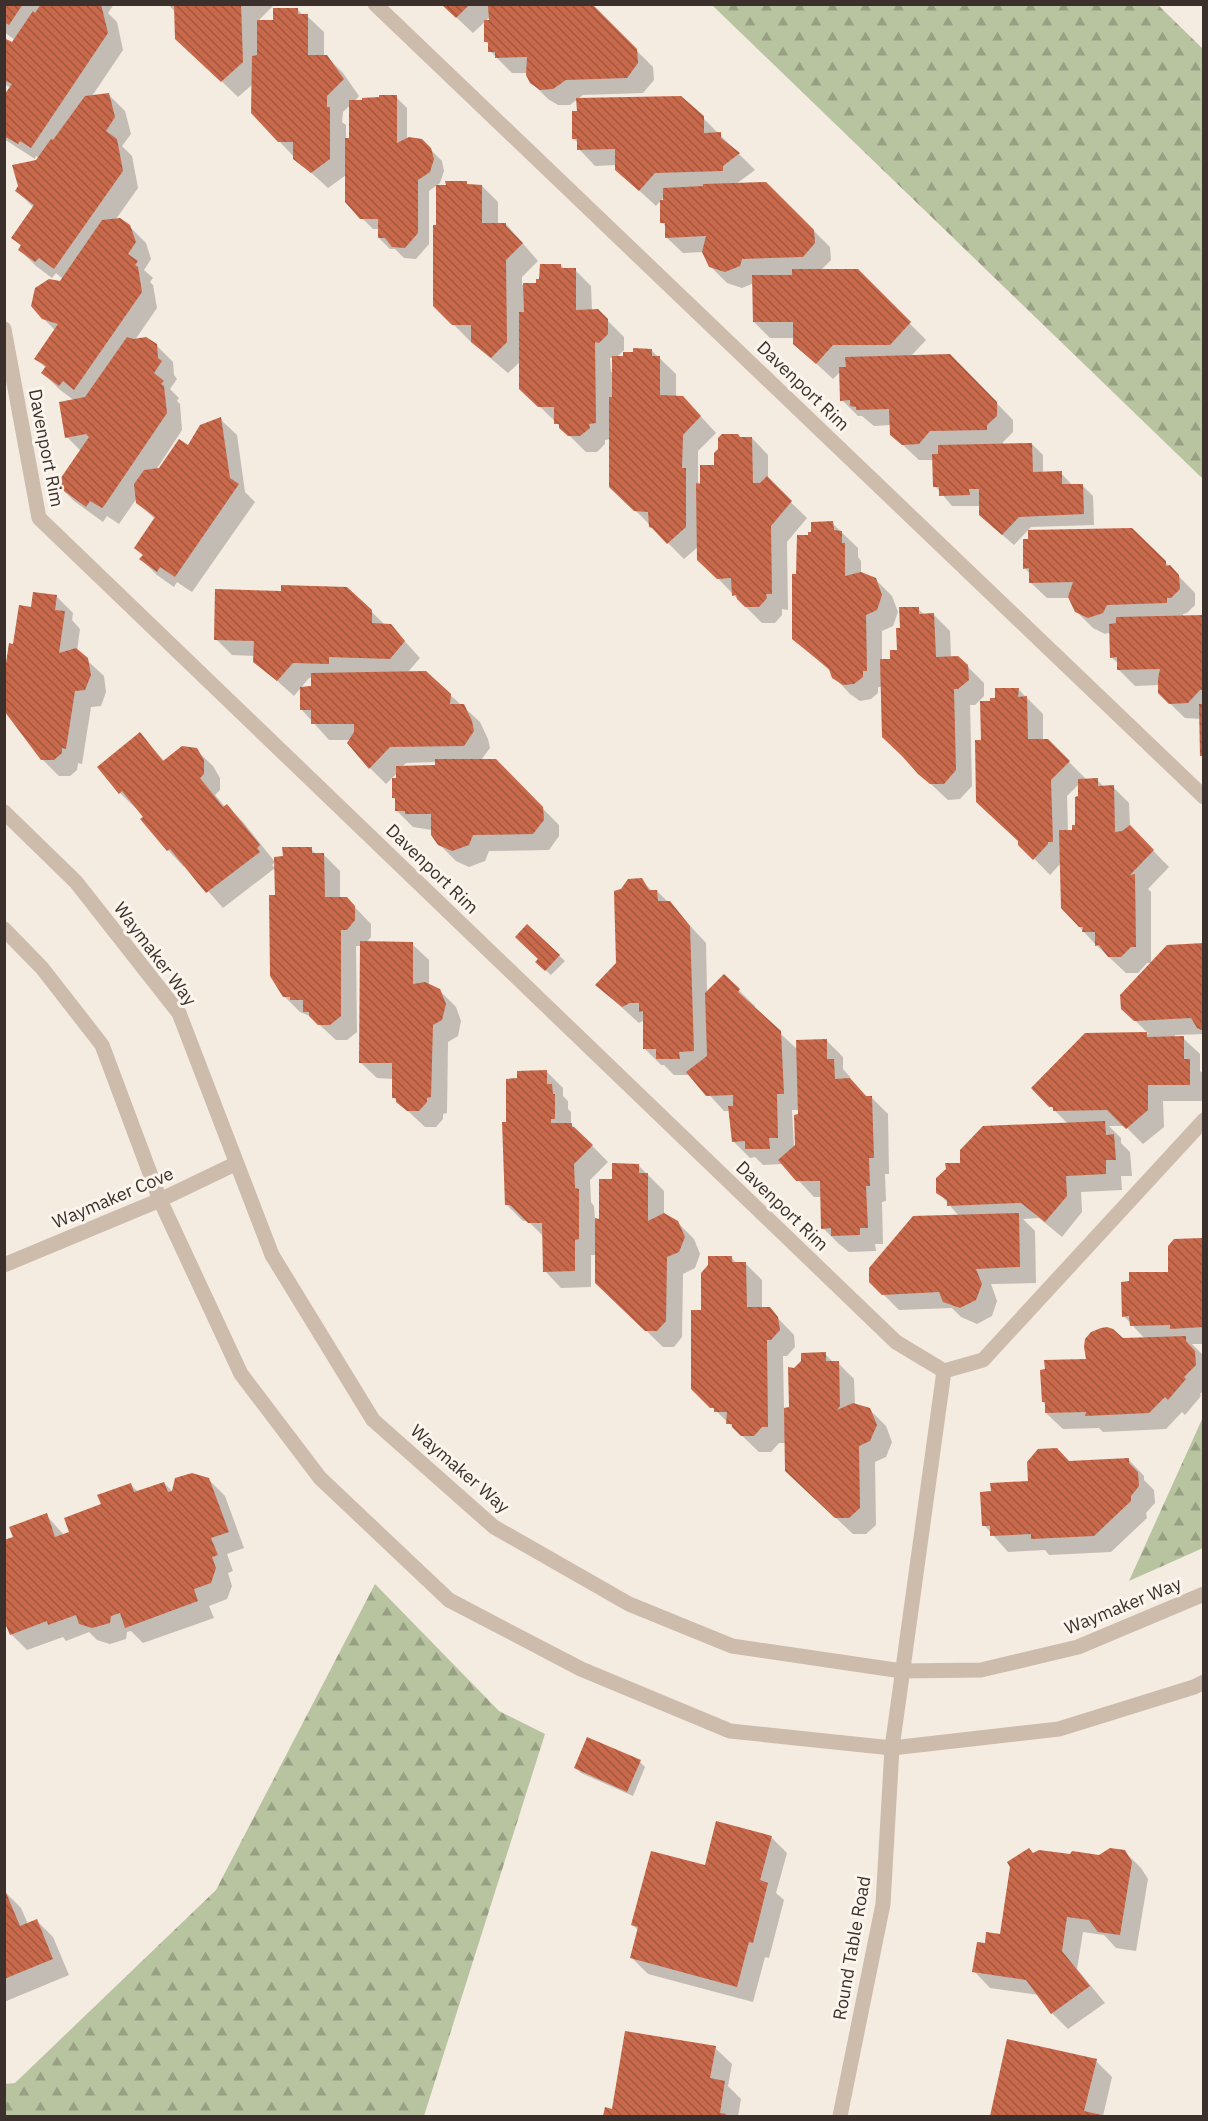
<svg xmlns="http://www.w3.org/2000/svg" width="1208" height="2121" viewBox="0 0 1208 2121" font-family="'IBM Plex Sans',sans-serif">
  <defs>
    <pattern id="forest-firs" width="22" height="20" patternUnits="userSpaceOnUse" patternTransform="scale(1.5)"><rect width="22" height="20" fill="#b8c4a0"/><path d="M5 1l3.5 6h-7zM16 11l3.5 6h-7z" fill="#97a083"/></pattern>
    <pattern id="building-back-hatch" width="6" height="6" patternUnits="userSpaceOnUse" patternTransform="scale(1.5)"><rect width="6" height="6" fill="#c8694b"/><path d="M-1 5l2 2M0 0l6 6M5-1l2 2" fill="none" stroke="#a4573f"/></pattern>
  </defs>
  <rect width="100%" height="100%" fill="#f4ebe1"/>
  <g fill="url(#forest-firs)">
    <polygon points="712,5 1158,5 1203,49 1203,479"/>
    <polygon points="1203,1417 1203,1548 1129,1581"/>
    <polygon points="375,1584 499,1711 545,1734 424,2116 5,2116 5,2084 15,2083 216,1890"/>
  </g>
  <g fill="#0003" fill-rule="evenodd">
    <polygon points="4,4 114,4 108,13 117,22 123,50 92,96 108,94 125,111 131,134 122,146 132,156 138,188 116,219 129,226 146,243 151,259 144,270 153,278 150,282 153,285 157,308 135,340 156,345 173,362 174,375 177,379 170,389 179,398 177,401 180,404 182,430 156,470 160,470 220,419 237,435 245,492 255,502 192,592 177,582 174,587 157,575 141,559 144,556 136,548 155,519 137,502 137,498 119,524 107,516 103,522 74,501 58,485 81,451 67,437 75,401 59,389 43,373 46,368 36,358 55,330 43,318 63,279 56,273 52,278 36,266 20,250 22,247 13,238 34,208 17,191 40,158 36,156 35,159 4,139 4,97 11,88 4,84 4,40 12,44 15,40 4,32"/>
    <path d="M168 4H275L258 21H274L297 9 304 16H307L324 32V57H327L343 73 359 96 354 102 396 97 407 108V139L421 140 442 161 444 171 440 183 429 191V244L416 259 404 258 395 249H390L379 238V229H373L346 202V175L328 188 295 158 279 141 253 84 238 97 191 52 176 13ZM350 105V139L346 140V125L342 122 343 112Z"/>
    <polygon points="442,4 590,4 653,67 654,80 643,93 583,95 570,105 558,105 548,99 532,83 527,73 512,73 490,51 490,45 485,41 490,17 473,33"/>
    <polygon points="702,117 755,170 736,184 766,183 830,247 831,260 821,270 857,270 926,340 911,356 950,355 1013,420 1013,432 1003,442 1003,445 1032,444 1043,455 1043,473 1061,473 1072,485 1082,485 1093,496 1094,525 1031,527 1014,545 992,526 981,506 952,506 935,486 934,460 919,460 891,434 891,425 874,426 862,416 858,416 842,400 841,371 833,379 795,344 795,338 770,338 754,322 754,283 742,288 727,283 710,266 704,252 683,253 666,237 666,227 662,222 665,196 656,206 617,170 617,165 595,166 579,149 578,143 574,139"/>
    <path d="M466 183 470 186H482L498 202V224H506L538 261 522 277V285H537L561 265 565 270H575L591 286 592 311H598L624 337V350L616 358 651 350 676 374V397H683L716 433 698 451V482L701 485 741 439 752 438 768 455V480L807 518 787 542 788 610 782 609V615L775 623H762L734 595 699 559V546L684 559 625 500 610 439 605 440V444L597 452H586L521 388V361L508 373 470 341 434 305 437 227ZM610 358H614L613 372H611Z"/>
    <polygon points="832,523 858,548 858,557 861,561 861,573 875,579 892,596 898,612 893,626 882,631 882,661 892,660 899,651 902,629 918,609 925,615 934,615 950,631 951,658 967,666 984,683 984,696 975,705 970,705 972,786 960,799 948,800 919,773 882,687 878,687 878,693 871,699 860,701 850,694 834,677 832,673 794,638 798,575 809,536"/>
    <polygon points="1024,541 1165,562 1195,593 1195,605 1187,613 1183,614 1183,617 1204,617 1204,757 1202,755 1201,719 1185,718 1159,693 1159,685 1135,686 1119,670 1119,664 1111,657 1111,632 1105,634 1093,628 1076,611 1070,598 1047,598 1030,582 1030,574 1025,568"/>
    <polygon points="57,597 73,613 72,620 80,629 77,651 104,676 106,692 101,706 91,707 82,764 78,763 77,770 70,776 59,776 42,759 4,710 4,680 10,645 15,645 32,608"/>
    <path d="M371 611 385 625H390L420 658 408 672H425L480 722 488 739 490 748 481 760H495L559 825V836L549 850 489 851 485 861 469 867 456 861 439 844 432 830 413 827 397 811 396 800 393 797 398 780V772L386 784 370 768 351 740H329L302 710 313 688V678H309L294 696 255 661V656L232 655 216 639ZM436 762V767H402L406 763Z"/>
    <path d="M1018 689 1043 714V740H1047L1085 778 1083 780H1097L1104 787H1113L1129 803 1130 827 1169 867 1148 889 1151 892V963H1147L1138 973H1126L1096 945 1062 908 1061 863 1050 875 1020 844 982 741 992 703ZM1080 783 1077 827 1074 832H1068L1067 796Z"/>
    <polygon points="140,734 165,762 196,750 213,766 220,778 220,790 215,795 225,807 227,806 243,822 275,862 272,865 275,868 223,908 185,865 184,867 168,850 142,820 145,817 120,793"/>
    <polygon points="311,849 317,855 324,855 340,871 340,899 346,898 371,924 371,937 366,943 412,944 429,960 429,985 439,990 456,1007 461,1021 458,1036 448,1042 447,1113 443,1114 443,1119 436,1127 425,1127 393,1097 393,1079 377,1078 360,1062 362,946 356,946 357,1032 347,1040 336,1040 310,1016 300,1012 284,996 276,897"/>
    <path d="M641 880 653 892 657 891 669 903 706 943 707 993 724 976 755 1006 754 1009 798 1050 827 1041 843 1057V1069L850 1077V1081L867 1097H871L888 1114 889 1174H885L886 1201 882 1202 883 1244H875L876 1251 849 1252 839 1244 823 1228 822 1197H814L783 1164 763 1165 755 1157 750 1158 733 1141 730 1111H724L691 1075H674L664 1065H661L645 1049 644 1020 639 1023 597 985 617 964ZM792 1110H799L797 1145 794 1148Z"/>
    <polygon points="527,926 565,961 551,975 542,967"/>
    <polygon points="1204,945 1204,1034 1175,1035 1175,1038 1183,1038 1200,1054 1200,1071 1204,1074 1204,1101 1163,1101 1164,1127 1143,1144 1125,1126 1109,1126 1121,1138 1121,1143 1130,1152 1132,1176 1121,1176 1122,1190 1081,1192 1082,1212 1062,1237 1039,1218 1023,1219 1035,1231 1036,1283 991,1284 997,1301 992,1316 977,1324 961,1317 952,1308 899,1310 870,1281 959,1216 938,1192 962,1164 1068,1124 1033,1088 1085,1035 1149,1034 1122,1008"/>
    <polygon points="547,1072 563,1088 563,1096 568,1101 568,1109 571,1112 571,1124 608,1162 590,1180 591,1202 594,1206 595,1220 600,1220 614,1181 638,1165 664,1191 664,1215 677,1222 694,1239 700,1254 695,1268 683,1274 682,1337 674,1347 663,1347 596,1282 596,1255 591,1255 591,1287 561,1288 545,1271 544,1237 528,1221 523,1221 507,1205 507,1123 518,1080"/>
    <polygon points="1204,1242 1204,1344 1192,1344 1202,1354 1204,1361 1204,1390 1200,1394 1201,1396 1185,1415 1182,1412 1166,1429 1103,1432 1099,1428 1063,1429 1046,1413 1046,1405 1043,1402 1122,1340 1145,1339 1124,1316"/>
    <polygon points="731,1257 737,1264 746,1264 762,1280 762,1309 769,1309 794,1335 795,1347 787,1356 783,1356 784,1409 791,1409 794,1369 825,1354 834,1363 838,1363 854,1379 855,1405 869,1409 886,1426 892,1442 886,1457 875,1462 876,1525 866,1534 853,1534 803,1487 786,1443 779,1443 771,1452 759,1452 693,1389 702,1312"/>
    <polygon points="1128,1459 1144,1476 1144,1480 1154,1490 1155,1503 1146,1513 1147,1518 1111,1552 1049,1555 1045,1550 1008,1552 984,1525 1030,1482 1069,1462"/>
    <polygon points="208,1479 225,1496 244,1548 227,1554 233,1571 228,1573 232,1586 227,1599 209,1606 214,1618 143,1643 131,1631 127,1632 126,1639 110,1644 97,1640 89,1632 66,1641 63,1637 27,1650 11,1634 15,1538 46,1515 64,1535 71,1533 130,1484 138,1492 164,1483 173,1492"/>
    <polygon points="640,1762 645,1767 633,1796 581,1773 576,1768"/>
    <polygon points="771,1837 787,1853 776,1893 784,1900 769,1958 765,1957 753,2002 648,1974 632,1958 639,1931 633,1925 706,1867"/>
    <polygon points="1125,1852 1141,1868 1148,1879 1136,1951 1116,1948 1104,1935 1083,1932 1077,1969 1105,2003 1068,2029 1052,2013 1039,1995 990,1988 974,1971 986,1945 1001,1936 1034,1854 1099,1857"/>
    <polygon points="4,1891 21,1908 28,1924 37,1921 53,1937 69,1975 4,2002"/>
    <polygon points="1008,2040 1096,2061 1112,2077 1103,2116 991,2116"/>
    <polygon points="715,2048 732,2064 728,2086 741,2099 738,2116 605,2116 606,2109 613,2111"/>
  </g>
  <g fill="url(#building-back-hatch)">
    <polygon points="4,4 23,4 9,25 4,22"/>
    <polygon points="41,4 101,4 108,33 31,148 20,141 18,144 4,136 4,95 12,84 4,80 4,38 12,42 33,11 35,13"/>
    <polygon points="174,4 241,4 243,62 221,82 175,39"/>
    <polygon points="441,4 470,4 456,18"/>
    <polygon points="592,4 637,49 638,63 627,78 566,80 553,89 540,90 530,83 526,75 527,57 495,58 495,52 488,52 488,42 484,42 484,20 489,20 488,5"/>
    <polygon points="273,8 298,8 298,14 308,14 308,55 327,55 344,79 327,96 327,107 330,107 330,159 311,173 293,159 293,142 278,142 251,113 252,56 257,55 257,20 273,20"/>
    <polygon points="109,93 115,117 106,131 117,139 123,171 54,269 39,258 35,262 18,250 21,245 11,238 34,205 15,191 18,186 12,165 36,160 51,139 53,140 85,96"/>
    <polygon points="379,95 397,95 397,143 409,137 422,139 431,148 434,159 430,172 418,180 418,233 405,248 392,247 385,238 378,238 378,219 360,219 345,202 345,138 349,138 349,100 362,100 362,98 379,97"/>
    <polygon points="681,96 704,116 704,133 721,132 721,138 740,153 723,166 723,171 655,173 639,191 615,170 615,149 577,150 577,139 572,139 572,111 577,111 576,98"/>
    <polygon points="445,181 467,181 467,184 482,185 482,223 506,223 506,226 523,243 506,260 507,342 491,358 471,342 471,325 452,325 433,306 433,225 436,225 436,185 446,185"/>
    <polygon points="766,182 814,230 815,243 803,257 742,259 740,266 725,272 709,267 702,252 706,236 665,238 665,223 660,223 660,200 663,200 663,188 703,186 703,184"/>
    <polygon points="120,218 130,225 136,242 128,254 138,261 135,265 138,267 142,292 74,390 63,381 59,386 41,373 46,366 34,359 58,324 42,319 31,306 35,288 49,279 60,281 102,220"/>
    <polygon points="540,264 561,264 561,268 576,268 576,310 598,309 608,319 608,334 599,343 595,342 596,423 589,424 590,428 580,436 568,436 559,428 559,424 554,424 554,407 538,407 519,389 519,312 524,312 523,283 536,283 536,279 539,279"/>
    <polygon points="792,269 858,269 911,322 890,345 833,345 816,364 793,344 793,322 753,322 752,275 792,275"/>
    <polygon points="127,337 133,339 146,337 157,344 158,358 162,361 154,373 164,381 161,384 164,386 167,413 104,506 102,508 90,501 86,507 56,485 89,437 86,434 65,438 59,402 85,397"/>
    <polygon points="633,348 652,349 652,356 660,356 660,395 683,396 701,416 683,435 682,468 686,468 686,527 667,544 652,528 649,527 648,512 634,511 609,487 609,397 612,397 612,356 623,356 623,352 633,352"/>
    <polygon points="950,354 997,402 997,416 987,425 987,430 930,431 919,444 902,445 890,435 889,409 856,410 856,407 850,406 850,400 840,401 839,367 846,367 845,357"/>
    <polygon points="221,417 230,478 239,484 175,577 160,567 157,572 139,559 143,555 134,548 155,517 136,503 134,484 144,470 159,468 179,439 188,445 200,425"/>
    <polygon points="722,434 738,434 740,437 752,437 753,483 760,483 767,476 792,501 771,526 772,594 766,594 767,598 759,607 745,607 737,599 736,595 732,596 731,578 717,579 697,560 696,483 700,484 700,465 714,465 714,453 718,449 718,438"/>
    <polygon points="1032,443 1033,472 1062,471 1062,484 1083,484 1084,514 1019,517 1002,535 979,515 979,489 969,489 970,495 939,496 939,487 933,487 932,454 938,454 938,445"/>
    <polygon points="833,521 834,530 842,531 842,543 845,543 845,576 861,572 876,578 882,595 877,610 866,615 867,671 863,671 863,677 854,684 843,685 832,678 829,669 792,639 792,574 796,574 797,535 808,535 808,532 811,532 811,522"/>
    <polygon points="1132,528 1166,561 1166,566 1170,565 1179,575 1180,589 1171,598 1167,598 1167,603 1107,605 1103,613 1088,618 1075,612 1068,597 1073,582 1029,583 1029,568 1023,569 1023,539 1028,539 1028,530"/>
    <polygon points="281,585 347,587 372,610 372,623 391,624 405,641 390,659 329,657 329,664 293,663 277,681 253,662 254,641 214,640 215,589 281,591"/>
    <polygon points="33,592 57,595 55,610 65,611 59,653 76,648 88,658 91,675 85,690 75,691 66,749 62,748 62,753 54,760 41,760 5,712 5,670 9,643 13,644 19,605 31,607"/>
    <polygon points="899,607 919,607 919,614 934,613 936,657 958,656 968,665 969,680 958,689 954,689 956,770 944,784 930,784 918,774 902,756 882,737 880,659 890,659 890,650 897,650 896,628 900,628"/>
    <polygon points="1204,615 1204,690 1200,690 1188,703 1169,704 1158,693 1158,679 1160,669 1117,670 1117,657 1110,658 1109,624 1116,623 1116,617"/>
    <polygon points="426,671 451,694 450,704 464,704 472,721 474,731 464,746 390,747 369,769 347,743 354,732 354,724 311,724 311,710 300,710 300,687 311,686 311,673"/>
    <polygon points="995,688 1019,688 1018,697 1027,696 1028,739 1048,739 1070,761 1051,780 1053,842 1048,842 1048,844 1033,860 1018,845 1018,841 976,802 975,740 981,740 980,701 990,701 990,698 995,698"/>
    <polygon points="1199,704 1204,704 1204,756 1200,756"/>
    <polygon points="140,732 163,761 182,746 197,748 204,760 204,774 200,778 223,807 227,804 260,845 257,848 260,852 206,893 170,849 167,851 140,819 143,817 122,791 119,794 97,767"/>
    <polygon points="435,759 496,759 543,807 544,820 533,834 473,835 469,845 452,851 438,845 431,835 431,814 405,814 405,811 395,811 395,798 392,798 392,778 396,778 396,766 435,765"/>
    <polygon points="1098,778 1098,786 1114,785 1115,832 1122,831 1130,825 1154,850 1130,875 1135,874 1136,947 1131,947 1121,957 1108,957 1099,945 1095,946 1095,932 1082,932 1083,927 1079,927 1061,908 1059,830 1072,830 1072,825 1075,825 1075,797 1078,796 1078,779"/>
    <polygon points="282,847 312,847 312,853 324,853 325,897 347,897 355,906 355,920 347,930 341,930 341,1016 330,1025 318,1025 309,1016 309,1012 303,1012 303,1000 290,1000 290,997 283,997 270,976 269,895 275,895 274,857 283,856"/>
    <polygon points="642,878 649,890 657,890 658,901 670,901 690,926 694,1051 679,1052 680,1059 656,1059 656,1049 643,1049 643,1011 639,1012 639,1003 630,1003 622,1007 595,985 616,963 614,891 621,889 628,879"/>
    <polygon points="527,924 560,955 545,971 535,962 538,959 515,937"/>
    <polygon points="360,941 413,942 413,984 425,982 440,989 446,1004 442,1020 433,1025 431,1097 427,1098 427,1102 419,1111 407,1111 396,1102 396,1098 392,1098 392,1063 359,1063"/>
    <polygon points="1204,943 1204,1031 1197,1028 1191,1018 1134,1021 1121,1009 1120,995 1167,945"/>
    <polygon points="724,974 740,989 738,992 781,1031 784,1094 777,1094 778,1138 769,1138 770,1149 745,1149 745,1141 732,1142 728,1106 733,1106 733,1095 706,1096 686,1072 707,1056 705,993"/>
    <polygon points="1147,1032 1147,1037 1184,1036 1184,1059 1190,1059 1190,1085 1148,1085 1148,1110 1126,1129 1107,1110 1053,1111 1053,1107 1049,1107 1031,1088 1085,1033"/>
    <polygon points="827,1039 827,1059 834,1059 835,1079 850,1078 866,1096 872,1096 874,1158 869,1158 870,1186 866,1186 868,1228 860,1228 860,1235 831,1236 831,1228 821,1229 820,1181 796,1181 778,1160 795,1145 794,1115 798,1114 796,1040"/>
    <polygon points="547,1070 547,1084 552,1084 553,1094 555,1094 555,1119 551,1119 551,1123 572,1123 572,1127 574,1127 593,1145 574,1164 575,1188 579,1189 579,1239 575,1240 575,1271 543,1272 542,1223 528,1223 510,1205 505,1205 502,1122 506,1122 506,1079 517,1078 517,1071"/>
    <polygon points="1105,1121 1106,1135 1114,1134 1116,1160 1106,1160 1106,1174 1066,1176 1067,1196 1045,1222 1021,1203 947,1206 947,1200 936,1193 936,1178 946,1169 945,1163 960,1163 960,1150 983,1126"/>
    <polygon points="612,1163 639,1164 639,1173 648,1173 648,1221 664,1213 678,1221 685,1237 679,1252 667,1257 666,1321 657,1331 645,1331 595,1283 595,1218 599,1219 599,1179 612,1179"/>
    <polygon points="1019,1213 1020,1267 976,1269 982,1284 976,1300 960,1308 943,1302 939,1292 882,1295 869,1282 869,1268 913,1216"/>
    <polygon points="1202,1238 1204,1240 1204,1327 1170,1329 1170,1325 1130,1326 1129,1316 1122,1317 1121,1282 1129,1281 1129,1272 1168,1272 1168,1246 1174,1239"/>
    <polygon points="708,1256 732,1256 732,1262 746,1262 747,1307 770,1307 778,1317 780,1330 771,1340 767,1340 768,1427 762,1427 754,1436 741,1436 732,1427 732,1424 726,1424 727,1412 714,1412 714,1408 710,1408 691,1389 691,1310 701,1310 701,1273 708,1265"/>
    <polygon points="1107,1327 1113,1329 1123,1338 1186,1336 1186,1341 1195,1351 1196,1365 1184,1377 1186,1379 1168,1400 1165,1397 1149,1413 1085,1416 1086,1412 1045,1413 1045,1402 1042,1402 1040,1370 1045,1369 1044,1360 1086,1359 1084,1347 1085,1339 1091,1332 1101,1328"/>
    <polygon points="826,1352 826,1361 839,1361 840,1406 837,1410 853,1403 870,1408 877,1425 870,1441 859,1446 860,1508 849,1518 835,1518 785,1471 784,1408 789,1407 788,1367 794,1368 801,1361 801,1353"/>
    <polygon points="1057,1448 1069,1461 1129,1458 1129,1463 1138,1472 1139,1486 1131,1496 1131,1501 1094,1536 1031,1539 1031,1534 990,1536 990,1526 982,1526 980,1492 991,1491 990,1483 1028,1481 1027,1462 1038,1449"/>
    <polygon points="192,1473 209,1478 229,1532 211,1538 218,1555 212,1557 216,1568 211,1583 194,1589 198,1601 125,1628 120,1613 111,1616 110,1623 92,1628 79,1624 76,1615 48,1625 47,1621 10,1635 4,1621 4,1540 13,1537 9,1527 47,1513 55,1537 69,1532 64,1518 101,1504 97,1495 131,1483 134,1492 164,1482 168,1492 172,1491 175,1478"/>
    <polygon points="587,1737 641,1760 627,1792 574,1768"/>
    <polygon points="716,1821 772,1836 760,1880 768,1883 753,1943 749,1942 737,1987 630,1958 638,1927 631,1925 651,1851 705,1865"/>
    <polygon points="1029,1848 1033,1853 1039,1850 1070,1854 1072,1851 1099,1855 1110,1848 1125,1850 1132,1862 1120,1935 1098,1932 1089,1920 1067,1917 1062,1951 1090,1986 1051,2014 1026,1980 972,1972 977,1942 985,1943 986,1932 1000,1934 1010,1867 1007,1862"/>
    <polygon points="4,1888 20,1926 37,1919 53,1959 4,1979"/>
    <polygon points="625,2031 716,2046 710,2078 725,2081 720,2113 726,2114 725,2116 603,2116 605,2107 612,2109"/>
    <polygon points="1007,2039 1097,2059 1084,2111 1106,2116 990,2116"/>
  </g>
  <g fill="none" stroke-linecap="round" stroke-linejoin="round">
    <g stroke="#cdbbac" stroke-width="15">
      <polyline points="375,4 1204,797"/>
      <polyline points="4,329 39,518 896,1342 944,1371 983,1360 1204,1120"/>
      <polyline points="4,812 76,882 179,1013 272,1255 373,1420 494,1527 629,1604 732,1646 902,1671 981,1670 1078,1647 1204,1594"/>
      <polyline points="4,929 42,968 102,1045 160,1200 241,1374 320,1478 449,1600 581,1669 730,1731 892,1748 1059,1729 1194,1687 1204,1682"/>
      <polyline points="4,1265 160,1200 235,1164"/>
      <polyline points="840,2116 883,1904 892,1748 944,1371"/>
    </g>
  </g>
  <g text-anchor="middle" stroke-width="6" stroke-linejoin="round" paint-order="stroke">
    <g font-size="18" fill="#3b302b" stroke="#fbf5ee">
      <text transform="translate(803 386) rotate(44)" y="6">Davenport Rim</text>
      <text transform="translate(46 448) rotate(79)" y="6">Davenport Rim</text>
      <text transform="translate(432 869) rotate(44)" y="6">Davenport Rim</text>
      <text transform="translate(155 954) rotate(53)" y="6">Waymaker Way</text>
      <text transform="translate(113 1198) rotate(-23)" y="6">Waymaker Cove</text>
      <text transform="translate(782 1206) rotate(44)" y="6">Davenport Rim</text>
      <text transform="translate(460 1469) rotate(41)" y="6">Waymaker Way</text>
      <text transform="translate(1123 1606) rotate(-22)" y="6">Waymaker Way</text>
      <text transform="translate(852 1948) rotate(-80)" y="6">Round Table Road</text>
    </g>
  </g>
  <rect width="1208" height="2121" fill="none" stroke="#3b302b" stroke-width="12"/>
</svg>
